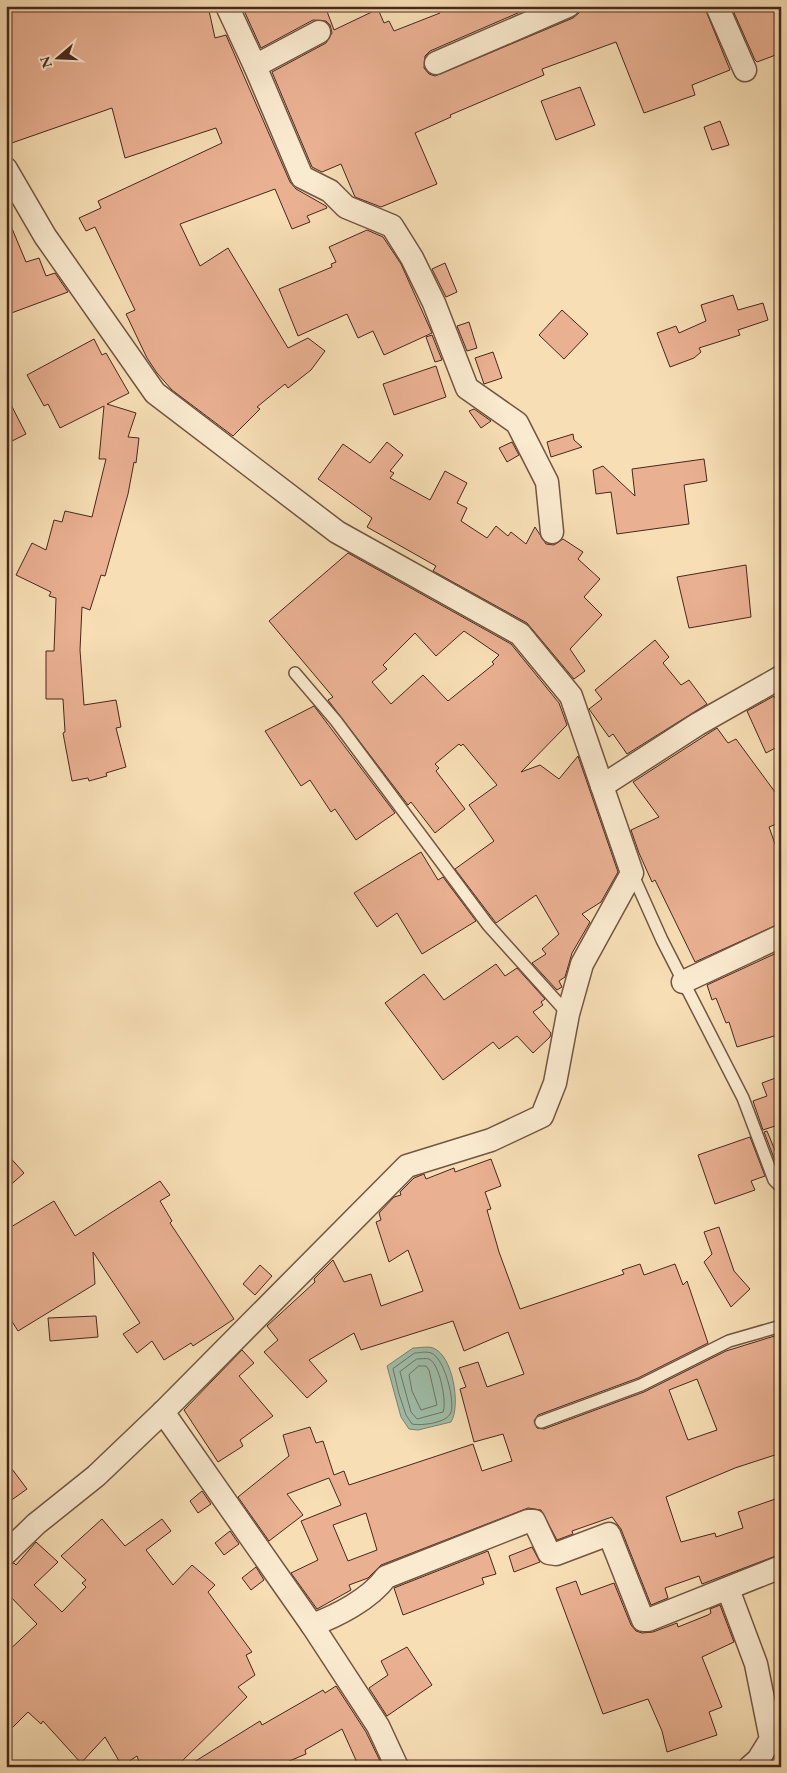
<svg xmlns="http://www.w3.org/2000/svg" width="787" height="1773" viewBox="0 0 787 1773" font-family="'EB Garamond',serif">
  <rect width="100%" height="100%" fill="#f7deb5"/>
  <filter id="stains"><feTurbulence type="fractalNoise" baseFrequency=".004" numOctaves="4"/><feColorMatrix values="0 0 0 0 .2 0 0 0 0 .09 0 0 0 0 .02 0 0 0 .5 -.17"/></filter>
  <radialGradient id="worn" r=".72"><stop offset=".6" stop-color="#630" stop-opacity="0"/><stop offset="1" stop-color="#630" stop-opacity=".3"/></radialGradient>
  <path fill="#9ebda8" stroke="#7b8170" d="M413 1348C418 1348 428 1346 433 1348 453 1355 461 1406 451 1422L418 1430 409 1429 401 1417 387 1366Z"/>
  <g fill="none" stroke-linecap="round" stroke-linejoin="round">
    <g stroke="#727262" stroke-width="1">
      <path d="M415 1353C419 1353 426 1351 431 1353 444 1357 455 1400 451 1412 448 1423 421 1426 412 1424L406 1415 399 1394 393 1369Z"/>
      <path d="M417 1359C421 1359 426 1358 429 1359 440 1364 447 1403 443 1412L417 1419 411 1412 400 1372Z"/>
      <polygon points="419,1366 426,1366 429,1370 437,1405 421,1410 412,1391 409,1375"/>
    </g>
  </g>
  <g fill="#e9b092" stroke="#47281c" fill-rule="evenodd">
    <polygon points="6,6 47,6 48,10 62,6 208,6 215,38 226,35 290,182 296,189 326,206 327,208 307,216 310,222 292,229 275,189 180,224 200,266 228,248 288,348 308,338 325,351 311,370 288,388 285,384 257,407 260,409 233,436 172,390 157,373 147,358 126,314 135,310 95,227 86,231 79,218 101,208 98,201 222,143 216,128 125,158 112,108 6,145"/>
    <polygon points="242,6 325,6 334,30 378,9 384,23 389,21 394,31 440,13 438,6 534,6 430,51 425,56 424,68 429,74 435,76 573,18 579,13 581,6 704,6 730,70 692,85 695,95 644,113 616,42 542,69 544,75 450,115 451,117 415,133 437,184 381,207 355,197 341,164 322,172 312,167 272,72 326,43 332,33 330,25 326,21 313,20 261,48"/>
    <polygon points="731,6 781,6 781,53 757,62 755,60"/>
    <polygon points="580,87 595,125 556,140 541,101"/>
    <polygon points="720,121 729,145 712,150 704,127"/>
    <polygon points="8,219 26,262 39,258 46,276 55,273 68,292 6,315 6,220"/>
    <polygon points="367,230 383,237 401,264 432,333 384,355 373,331 358,338 347,314 298,336 279,289 332,267 331,264 336,262 329,247"/>
    <polygon points="445,263 457,292 446,297 432,269"/>
    <polygon points="733,295 738,310 763,303 768,320 738,330 740,335 699,348 701,352 694,358 670,367 657,333 676,326 679,333 706,321 701,305"/>
    <polygon points="562,310 588,334 564,359 539,335"/>
    <polygon points="469,322 477,348 467,351 457,326"/>
    <polygon points="432,335 442,360 435,362 426,337"/>
    <polygon points="94,339 102,355 106,353 129,393 107,404 136,413 128,437 139,438 136,463 134,462 128,494 105,576 101,575 90,610 82,607 80,650 84,705 116,700 121,727 116,728 126,767 106,773 107,776 89,781 88,778 72,781 63,733 65,732 63,699 46,699 46,651 54,651 56,598 49,596 51,592 16,575 32,543 46,550 54,520 62,522 65,511 92,517 106,459 99,459 104,406 60,428 48,404 44,406 27,375"/>
    <polygon points="493,352 502,378 484,384 475,358"/>
    <polygon points="436,366 446,397 394,415 383,384"/>
    <polygon points="6,395 26,434 6,444"/>
    <polygon points="474,409 491,421 481,428 469,411"/>
    <polygon points="573,434 574,440 582,447 551,457 547,442"/>
    <polygon points="387,442 403,455 390,471 394,473 390,478 430,500 445,471 467,483 457,503 467,508 461,521 487,538 496,526 508,536 511,532 526,544 535,527 546,544 554,545 563,539 583,552 578,559 600,579 584,597 602,615 570,649 585,671 574,679 527,623 433,571 436,566 367,527 372,518 318,479 343,444 370,463"/>
    <polygon points="512,442 519,455 507,462 499,448"/>
    <polygon points="704,459 707,481 684,485 689,524 617,534 611,492 596,494 593,470 603,466 635,496 632,469"/>
    <path d="M348 553 511 644 559 703 567 725 521 772 540 765 559 779 578 756 618 872 601 902 582 914 590 922 572 953 565 977 559 981 562 987 557 990 532 963 546 954 542 949 559 934 536 895 496 923 455 869 494 841 469 805 497 785 463 744 461 746 459 744 435 764 439 768 436 771 465 809 435 833 411 802 408 805 328 700 333 697 269 621ZM464 631 499 655 492 662 494 664 448 701 423 675 391 704 372 682 387 669 383 665 415 633 436 656Z"/>
    <polygon points="746,565 751,617 689,628 677,577"/>
    <polygon points="655,640 669,657 663,663 681,685 689,680 707,704 627,754 613,734 609,737 589,709 602,699 595,690"/>
    <polygon points="774,696 781,710 781,745 766,753 747,711"/>
    <polygon points="314,706 395,813 356,840 335,809 331,812 310,780 301,786 265,731"/>
    <polygon points="717,728 728,743 736,739 775,792 781,789 781,822 769,827 781,861 781,923 695,962 655,880 652,882 639,853 631,830 659,817 633,782"/>
    <polygon points="421,852 438,880 443,877 476,921 422,954 397,913 377,927 354,893"/>
    <polygon points="781,951 781,1034 737,1047 729,1022 726,1023 716,998 712,1000 707,985"/>
    <polygon points="496,964 505,976 517,968 545,999 541,1002 543,1005 533,1012 551,1033 550,1037 533,1053 517,1036 499,1049 493,1042 443,1080 385,1003 424,974 444,1000"/>
    <polygon points="781,1076 781,1129 778,1125 763,1130 753,1101 767,1096 762,1083"/>
    <polygon points="767,1131 781,1165 779,1171 764,1132"/>
    <polygon points="750,1137 765,1176 751,1181 755,1190 715,1204 698,1155"/>
    <polygon points="6,1153 24,1173 6,1189"/>
    <path d="M491 1159 501 1186 485 1192 491 1209 487 1210 499 1252 520 1309 624 1274 622 1270 640 1264 644 1275 675 1264 683 1285 687 1281 708 1343 638 1378 538 1415 534 1421 537 1428 544 1429 644 1392 726 1351 781 1334V1453L735 1468 666 1497 681 1542 715 1533 716 1537 743 1528 738 1512 781 1497V1554L702 1584 699 1576 665 1588 668 1598 651 1605 621 1529 612 1517 572 1531 573 1534 557 1540 541 1510 528 1508 381 1565 368 1578 349 1585 351 1590 317 1609 291 1573 318 1560 301 1521 341 1505 329 1478 287 1494 303 1515 269 1541 238 1497 289 1456 283 1435 310 1427 316 1443 323 1441 334 1475 344 1471 349 1485 473 1444 482 1471 512 1461 503 1434 474 1442 460 1389 466 1387 459 1368 478 1362 487 1387 524 1374 508 1332 464 1351 453 1321 361 1350 354 1333 309 1360 327 1381 307 1398 264 1352 278 1340 267 1326 315 1282 314 1279 333 1260 344 1282 371 1274 381 1306 423 1291 408 1250 389 1262 376 1222 381 1220 379 1213 394 1197 401 1195 400 1192 414 1178 424 1174 426 1179 454 1168 455 1172ZM697 1379 717 1430 688 1440 669 1390ZM366 1513 377 1550 348 1561 333 1525Z"/>
    <polygon points="160,1181 170,1195 160,1201 172,1221 170,1223 234,1319 193,1346 191,1343 164,1360 152,1341 137,1353 123,1334 140,1323 93,1252 95,1284 18,1331 6,1312 6,1230 54,1201 75,1236"/>
    <polygon points="719,1227 734,1271 750,1289 731,1307 704,1262 712,1254 704,1232"/>
    <polygon points="260,1265 272,1276 255,1295 243,1284"/>
    <polygon points="96,1316 98,1337 50,1341 48,1318"/>
    <polygon points="242,1350 254,1363 239,1376 273,1416 240,1440 243,1446 218,1462 184,1410"/>
    <polygon points="6,1461 27,1489 6,1504"/>
    <polygon points="202,1491 211,1504 198,1513 190,1501"/>
    <polygon points="102,1519 125,1546 162,1519 171,1531 146,1550 173,1585 192,1565 215,1585 208,1592 252,1652 246,1655 255,1675 238,1687 247,1697 176,1767 141,1767 137,1756 122,1766 105,1737 81,1763 43,1721 41,1724 28,1712 6,1734 6,1653 37,1624 6,1592 6,1566 14,1563 16,1565 36,1542 58,1562 34,1585 62,1612 86,1587 82,1583 86,1580 61,1556"/>
    <polygon points="230,1531 239,1544 224,1555 215,1543"/>
    <polygon points="532,1547 540,1562 514,1572 509,1556"/>
    <polygon points="488,1551 496,1574 482,1578 484,1584 403,1615 394,1588"/>
    <polygon points="256,1567 264,1580 251,1590 242,1578"/>
    <polygon points="576,1581 581,1595 614,1583 631,1625 636,1631 642,1633 653,1632 677,1623 678,1627 708,1615 711,1613 710,1609 720,1605 734,1642 702,1657 722,1707 709,1712 717,1735 667,1752 662,1731 648,1699 603,1714 556,1588"/>
    <polygon points="407,1647 432,1685 387,1716 369,1688 388,1675 381,1661"/>
    <polygon points="336,1686 366,1732 381,1763 373,1767 359,1767 342,1729 305,1750 306,1754 275,1767 186,1767 260,1721 262,1725 323,1690 325,1693"/>
  </g>
  <g fill="none" stroke-linecap="round" stroke-linejoin="round">
    <g stroke="#735642" stroke-width="14">
      <g id="service">
        <polyline points="295,673 336,721 488,925 568,1014"/>
        <polyline points="632,873 662,940 743,1098 774,1180 781,1187"/>
        <polyline points="541,1422 641,1385 729,1341 781,1326"/>
      </g>
    </g>
    <g stroke="#735642" stroke-width="25">
      <g id="minor">
        <polyline points="227,6 255,66 302,177 330,191 346,207 392,226 412,258 434,303 467,388 517,423 547,482 552,532"/>
        <polyline points="717,6 745,70"/>
        <polyline points="436,63 568,6"/>
        <polyline points="255,66 319,32"/>
        <polyline points="6,169 45,236 155,393 337,532 520,634 571,696 632,873 582,964 568,1014 555,1083 542,1116 491,1140 407,1166 163,1412 96,1476 36,1524 6,1553"/>
        <polyline points="602,786 698,724 781,677"/>
        <polyline points="683,982 781,936"/>
        <polyline points="163,1412 312,1625 378,1726 397,1767"/>
        <polyline points="728,1589 756,1664 771,1739 758,1760 750,1767"/>
        <path d="M312 1625C337 1616 370 1599 386 1577L528 1521H534L549 1553 556 1554 609 1534 643 1620H648L781 1567"/>
      </g>
    </g>
    <use href="#service" stroke="#faeacf" stroke-width="11"/>
    <use href="#minor" stroke="#faeacf" stroke-width="22"/>
  </g>
  <rect width="787" height="1773" fill="none" stroke="#f7deb5" stroke-width="25"/>
  <rect x="8" y="8" width="772" height="1758" fill="none" stroke="#47281c" stroke-width="2.5"/>
  <rect x="12" y="12" width="762" height="1748" fill="none" stroke="#47281c"/>
  <g transform="translate(58 58) rotate(251)" stroke="#faeacf" stroke-width="4" paint-order="stroke">
  <path d="M0-4L9 19L0 12L-9 19Z" fill="#47281c"/>
  <text y="-8" font-size="14" font-weight="bold" text-anchor="middle" fill="#47281c">N</text>
  </g>
  <rect width="100%" height="100%" filter="url(#stains)"/>
  <rect width="100%" height="100%" fill="url(#worn)"/>
</svg>
